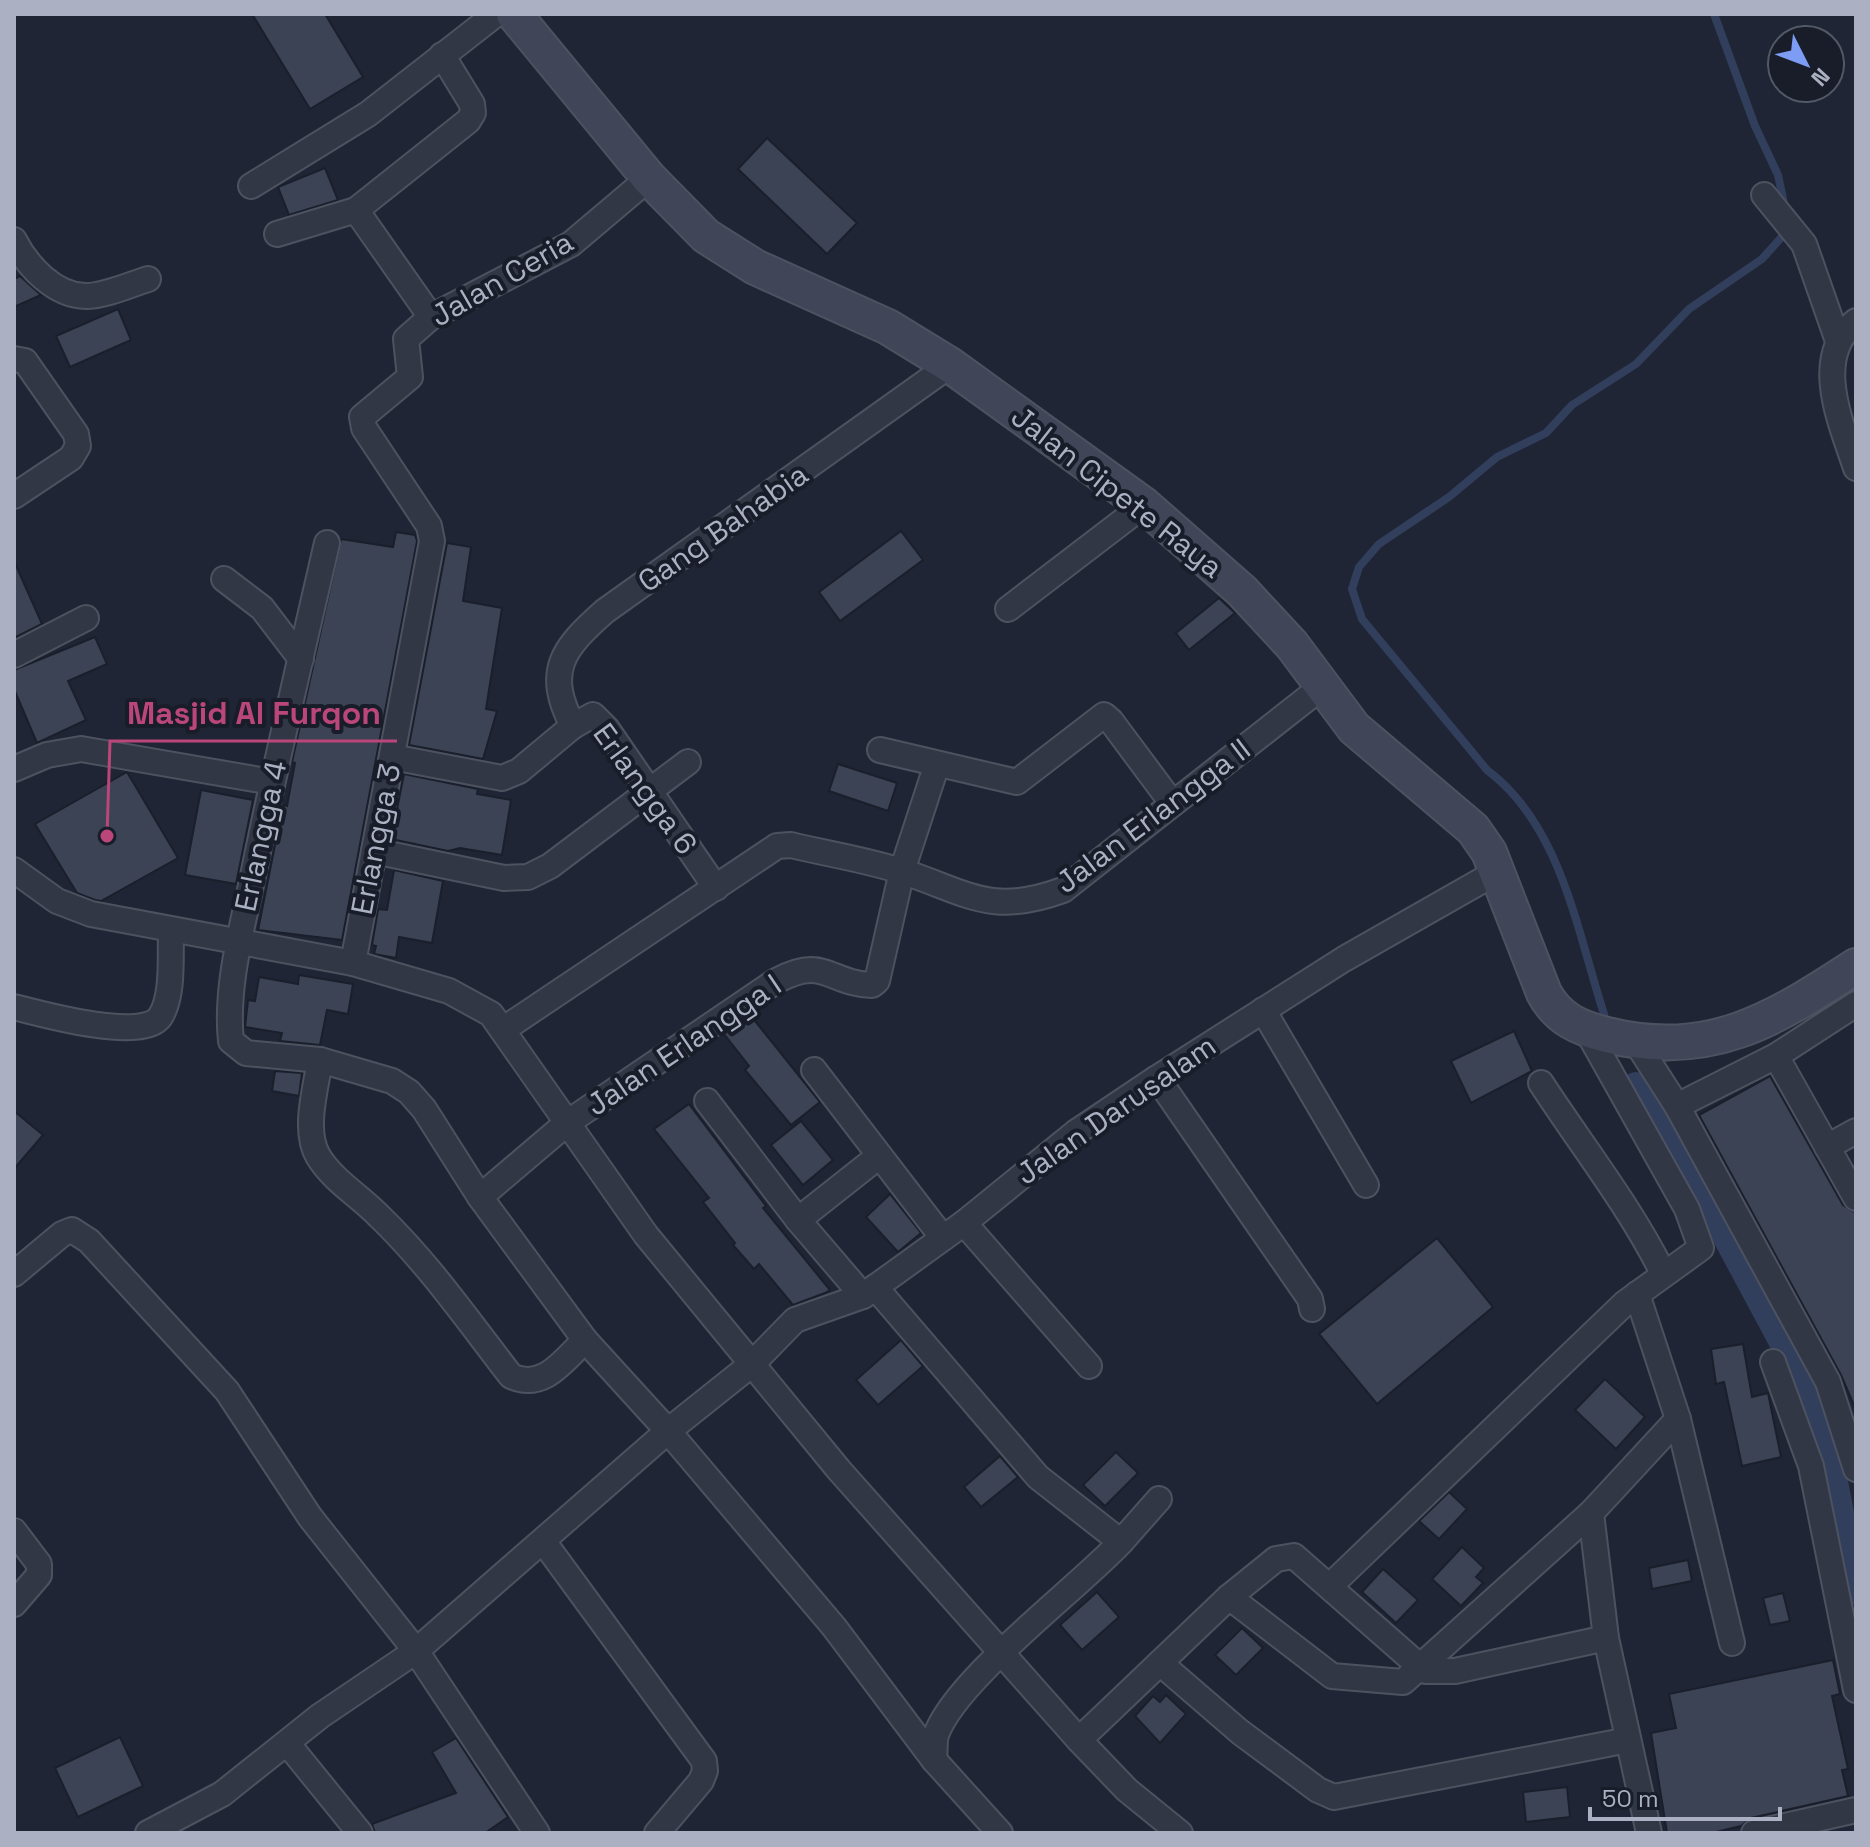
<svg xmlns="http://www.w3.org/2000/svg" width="1870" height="1847" viewBox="0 0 1870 1847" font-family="'Space Grotesk',sans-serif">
  <rect width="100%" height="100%" fill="#1f2534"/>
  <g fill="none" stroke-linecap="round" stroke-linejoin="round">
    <g stroke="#323f5c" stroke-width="8">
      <polyline points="1714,14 1755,126 1778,175 1785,208"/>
      <path d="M1604 1014C1577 931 1561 825 1487 770L1362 619 1352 589 1359 567 1379 544 1449 497 1497 457 1546 433 1572 405 1636 364 1689 309 1762 259 1789 229"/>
    </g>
    <polyline stroke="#323f5c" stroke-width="26" points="1636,1085 1709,1206 1806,1387 1827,1440 1856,1592"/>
  </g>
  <g fill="#3b4355" stroke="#1a1f2b" stroke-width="2">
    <polygon points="252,14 325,14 363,77 310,109"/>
    <polygon points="767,138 857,223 827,254 738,169"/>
    <polygon points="325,168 338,200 289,215 278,187"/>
    <polygon points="20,276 41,295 14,307 14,279"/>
    <polygon points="118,309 131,340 70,367 56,336"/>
    <polygon points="901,531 923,560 840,621 819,592"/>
    <polygon points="396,532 415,535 417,541 342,940 258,930 283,805 287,806 295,763 292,762 341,539 393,547"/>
    <polygon points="447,543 471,547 463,601 502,608 486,709 497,711 483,759 409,745"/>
    <polygon points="14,561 42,624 14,638"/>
    <polygon points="1219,598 1235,613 1189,650 1176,633"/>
    <polygon points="95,637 107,664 68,681 86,720 37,743 14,689 14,670"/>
    <polygon points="838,764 897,783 888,811 829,791"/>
    <polygon points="127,772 178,858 101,901 95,900 77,893 35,824"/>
    <polygon points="404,774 478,789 477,794 511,800 502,855 460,848 448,851 391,839"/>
    <polygon points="201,790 253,800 236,884 185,875"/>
    <polygon points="394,870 443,881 432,943 399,937 396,958 374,954 376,946 372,945 378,909 387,910"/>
    <polygon points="299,975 353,984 348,1014 327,1010 320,1045 280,1041 282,1033 245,1027 248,1000 255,1001 259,977 298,984"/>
    <polygon points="751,1016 820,1102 791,1125 745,1070 749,1066 724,1034"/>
    <polygon points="1514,1031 1532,1071 1471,1103 1451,1061"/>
    <polygon points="275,1071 302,1073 299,1096 272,1091"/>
    <polygon points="1770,1076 1843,1205 1856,1213 1856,1410 1841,1375 1699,1115"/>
    <polygon points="689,1104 766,1206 763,1208 830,1290 825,1293 793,1305 759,1264 754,1269 733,1245 735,1243 703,1202 709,1198 654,1129"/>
    <polygon points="14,1111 43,1135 14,1169"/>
    <polygon points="801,1121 833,1160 803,1185 771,1145"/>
    <polygon points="890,1194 921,1233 898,1252 866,1217"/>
    <polygon points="1437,1238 1493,1307 1377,1404 1319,1334"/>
    <polygon points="901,1340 923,1366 878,1405 856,1380"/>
    <polygon points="1743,1344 1752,1397 1768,1393 1781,1457 1742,1466 1724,1382 1716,1384 1711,1349"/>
    <polygon points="1605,1379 1645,1417 1616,1449 1575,1410"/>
    <polygon points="1116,1452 1138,1473 1105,1506 1083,1485"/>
    <polygon points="1000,1456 1018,1477 981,1507 964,1487"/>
    <polygon points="1449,1492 1467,1509 1439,1539 1419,1521"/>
    <polygon points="1462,1547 1484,1568 1476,1577 1483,1583 1461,1606 1432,1579"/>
    <polygon points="1688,1560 1692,1581 1652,1589 1649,1568"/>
    <polygon points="1383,1569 1418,1600 1396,1623 1362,1592"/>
    <polygon points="1097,1592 1119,1617 1082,1650 1060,1625"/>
    <polygon points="1783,1593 1790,1621 1770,1625 1763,1598"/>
    <polygon points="1242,1628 1263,1648 1236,1675 1215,1655"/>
    <polygon points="1833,1660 1840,1694 1832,1696 1848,1769 1842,1770 1848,1796 1751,1818 1741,1826 1712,1833 1667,1833 1651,1733 1676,1728 1669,1694"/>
    <polygon points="1166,1695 1186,1714 1160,1743 1135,1716 1153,1696 1160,1702"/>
    <polygon points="120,1737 143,1786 78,1817 55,1768"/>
    <polygon points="456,1738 508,1817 485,1833 375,1833 372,1824 456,1793 432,1752"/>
    <polygon points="1567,1787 1570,1817 1526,1822 1523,1792"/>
  </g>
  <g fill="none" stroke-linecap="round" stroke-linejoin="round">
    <g stroke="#4d5260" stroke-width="28">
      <g id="minor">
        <polyline points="251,186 368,114 496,14"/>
        <polyline points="1764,195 1804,244 1838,341"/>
        <polyline points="356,210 431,317"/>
        <polyline points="277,234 356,210 468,121 473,113 472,104 442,55"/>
        <path d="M14 240C27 266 55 296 86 296 105 296 129 285 148 279"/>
        <path d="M1856 321C1811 357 1841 423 1856 468"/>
        <polyline points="14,359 25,361 76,434 78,446 71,458 14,496"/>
        <path d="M327 543C302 652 276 761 254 871 243 925 225 986 231 1041L246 1053 320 1060 392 1081 409 1092 424 1109 480 1197 585 1340 668 1431 834 1627 934 1760 1000 1833"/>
        <polyline points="224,579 262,608 301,659"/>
        <polyline points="1008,609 1144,505"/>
        <polyline points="14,655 86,618"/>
        <path d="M573 726C544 671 563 648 605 611L950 365"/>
        <polyline points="880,750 1017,782 1104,715 1111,721 1172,803"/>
        <polyline points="392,757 502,778 519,771 573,726 593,715 607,729 716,888"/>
        <polyline points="14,769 47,755 81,749 272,782"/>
        <polyline points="374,851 504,878 528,877 550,866 688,762"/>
        <polyline points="14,870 57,901 91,914 353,963 449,991 491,1014 646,1235 839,1470 1079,1740 1127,1790 1180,1833"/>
        <polyline points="353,963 432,541 429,526 364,428 362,417 410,377 406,339 431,317 571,244 649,178"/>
        <path d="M14 1007C41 1014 142 1042 160 1017 174 996 170 955 171 930"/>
        <polyline points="1263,1010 1366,1185"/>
        <path d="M504 1029 777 846 791 845C828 854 868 860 904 872 970 894 991 916 1063 890L1323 686"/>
        <polyline points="1636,1042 1677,1106 1828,1382 1856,1469"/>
        <polyline points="1776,1056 1856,1198"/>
        <path d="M320 1060C316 1088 303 1130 318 1156 333 1181 360 1196 379 1216 429 1264 469 1322 511 1376 543 1391 563 1361 585 1340"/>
        <polyline points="814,1070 943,1238"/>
        <polyline points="1157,1078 1310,1299 1312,1309"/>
        <path d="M1541 1083C1582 1146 1629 1205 1663 1273"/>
        <polyline points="707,1101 798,1220 863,1296"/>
        <polyline points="1677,1106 1776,1056 1856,1004"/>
        <polyline points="1827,1147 1856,1131"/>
        <path d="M480 1197 567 1123 776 981C825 955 827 983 872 985L877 981 902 871 937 764"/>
        <polyline points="798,1220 879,1156"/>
        <polyline points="964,1223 1089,1366"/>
        <polyline points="14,1274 62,1234 72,1230 89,1241 227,1391 310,1517 416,1651 537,1833"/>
        <polyline points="875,1287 1038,1477 1121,1542 1159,1499"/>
        <polyline points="1637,1294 1678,1419 1732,1643"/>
        <polyline points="1773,1362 1811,1466 1856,1690"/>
        <polyline points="1591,1513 1606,1638 1649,1833"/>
        <polyline points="14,1531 39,1564 39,1575 14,1604"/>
        <polyline points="543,1541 704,1761 705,1771 701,1781 657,1833"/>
        <polyline points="1331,1585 1625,1303 1701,1248 1687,1209 1586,1029"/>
        <polyline points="1229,1597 1332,1676 1403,1682 1591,1513 1678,1419"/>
        <polyline points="1160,1663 1240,1732 1318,1790 1334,1797 1628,1740"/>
        <polyline points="1079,1740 1229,1597 1276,1559 1294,1556 1425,1671 1455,1671 1606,1638"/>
        <polyline points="287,1743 360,1833"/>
        <path d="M934 1760C935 1752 934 1742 936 1735 955 1680 1077 1589 1121 1542"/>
        <polyline points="148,1833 222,1794 320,1716 416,1651 668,1431 752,1364 795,1320 863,1296 964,1223 1075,1133 1157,1078 1344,959 1495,873"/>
        <polyline points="1754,1833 1856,1810"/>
      </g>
    </g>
    <g stroke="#4d5260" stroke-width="38">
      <path id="secondary" d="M514 14 649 178 706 236 755 267 888 327 950 365 1144 505 1242 591 1292 645 1354 728 1473 829 1489 852 1544 993C1558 1019 1579 1028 1607 1035 1710 1060 1773 1020 1856 966"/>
    </g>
    <use href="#minor" stroke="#323745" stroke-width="24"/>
    <use href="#secondary" stroke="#404658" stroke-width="34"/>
  </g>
  <g text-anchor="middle" stroke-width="8" stroke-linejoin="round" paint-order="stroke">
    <g font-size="30" fill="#abb1c2" stroke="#181d29">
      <text transform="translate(502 279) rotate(-30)" y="10">Jalan Ceria</text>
      <text transform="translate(1117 492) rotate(38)" y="10">Jalan Cipete Raya</text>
      <text transform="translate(723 528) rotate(-35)" y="10">Gang Bahabia</text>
      <text transform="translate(645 789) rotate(54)" y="10">Erlangga 6</text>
      <text transform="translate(1153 816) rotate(-37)" y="10">Jalan Erlangga II</text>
      <text transform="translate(261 836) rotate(-78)" y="10">Erlangga 4</text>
      <text transform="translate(376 839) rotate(-79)" y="10">Erlangga 3</text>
      <text transform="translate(684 1045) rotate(-34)" y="10">Jalan Erlangga I</text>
      <text transform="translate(1116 1110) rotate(-35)" y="10">Jalan Darusalam</text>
    </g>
  </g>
  <path fill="none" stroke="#bb467a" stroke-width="3" d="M107 836L110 741H397"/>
  <circle fill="#bb467a" stroke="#181d29" stroke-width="3" cx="107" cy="836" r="8"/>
  <g font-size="32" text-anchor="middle" font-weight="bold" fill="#bb467a" stroke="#181d29" stroke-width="8" stroke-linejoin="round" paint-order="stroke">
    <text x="254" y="724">Masjid Al Furqon</text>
  </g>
  <rect width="1870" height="1847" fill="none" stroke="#abb1c2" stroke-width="32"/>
  <g transform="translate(1806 64) rotate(132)"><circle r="38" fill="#181d29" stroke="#535866" stroke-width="2"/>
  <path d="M0-6L14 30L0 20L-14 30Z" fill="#7d9df5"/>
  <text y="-12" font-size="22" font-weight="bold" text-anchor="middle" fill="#abb1c2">N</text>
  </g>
  <path d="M1590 1807v12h190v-12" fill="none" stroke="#abb1c2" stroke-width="4"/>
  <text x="1602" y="1807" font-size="24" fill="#abb1c2" stroke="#181d29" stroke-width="6" paint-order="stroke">50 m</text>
</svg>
